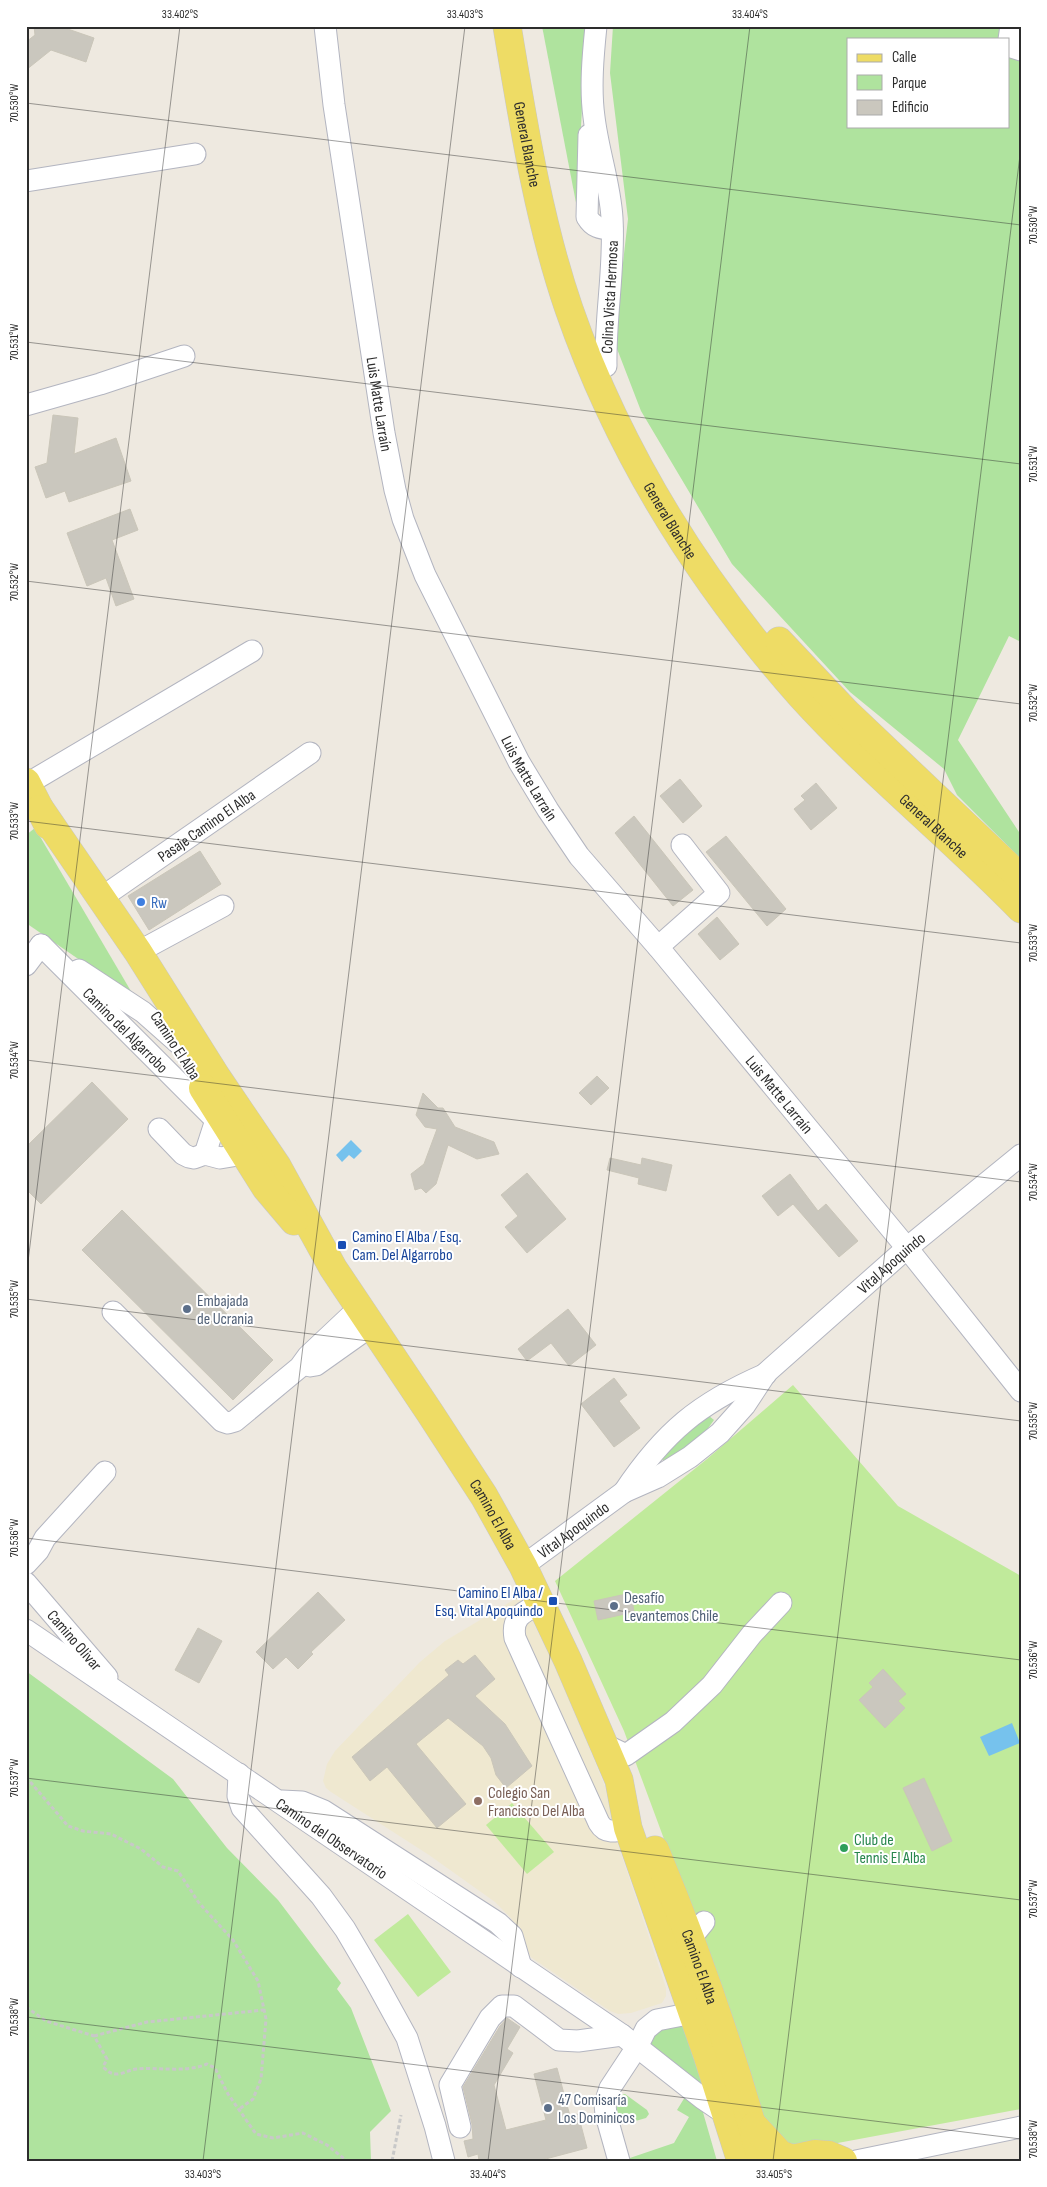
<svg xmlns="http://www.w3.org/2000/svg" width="1047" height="2187" viewBox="0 0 1047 2187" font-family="'Sofia Sans Condensed',sans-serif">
  <rect width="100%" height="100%" fill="#eee9e0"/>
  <polygon fill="#efe8d0" points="520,1596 563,1683 614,1809 612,1827 666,1988 666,1996 662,2003 631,2013 618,2014 610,2011 532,1958 527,1953 511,1918 495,1902 429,1855 331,1792 326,1788 323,1781 327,1764 335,1751 420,1662 445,1641"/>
  <g fill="#afe39e" fill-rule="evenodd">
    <polygon points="542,26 586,26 577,208"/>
    <path d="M613 26H1021V642L1009 636 958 740 1021 835V859L957 795 944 769 850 692 732 564 641 411 614 341 628 219 610 73ZM848 39H1008V126H848Z"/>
    <polygon points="35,828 135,998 26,923 26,835"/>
    <polygon points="709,1416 714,1420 693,1449 665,1463 662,1459 682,1433"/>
    <polygon points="26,1671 173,1779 227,1848 278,1900 341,1983 337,1989 351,2008 391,2111 370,2132 371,2161 26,2161"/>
    <polygon points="688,2023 706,2089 648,2046 658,2026"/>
    <polygon points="688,2092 700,2102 717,2161 621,2161 674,2143 689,2117 677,2110"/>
    <polygon points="625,2094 647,2110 649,2114 646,2118 625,2124 620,2122 615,2101 617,2096"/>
  </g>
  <g fill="#c0ea9b">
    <polygon points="793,1385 898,1506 1021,1576 1021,2109 773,2155 701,1939 624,1731 555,1581 707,1459"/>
    <polygon points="512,1803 554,1852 527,1874 486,1825"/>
    <polygon points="408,1914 451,1972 418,1997 374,1940"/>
  </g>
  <g fill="#76c2ed">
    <polygon points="351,1140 362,1151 354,1159 349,1155 342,1162 336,1155"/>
    <polygon points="1012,1723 1020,1743 989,1756 980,1737"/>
  </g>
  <g fill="#cac7be" stroke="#cac6b9">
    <polygon points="34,26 59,26 94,38 86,62 51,50 26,70 26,42 35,35"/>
    <polygon points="53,415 78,418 74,454 116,438 131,481 69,502 65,491 46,498 35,467 47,463"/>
    <polygon points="130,509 138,530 112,540 134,599 116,606 106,578 87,586 67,533"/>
    <polygon points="680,779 702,806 683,823 660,796"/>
    <polygon points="816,783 837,808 811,830 794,809 805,800 801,796"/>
    <polygon points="634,816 693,890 673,906 615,833"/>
    <polygon points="726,836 786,909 767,926 706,852"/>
    <polygon points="200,851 221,884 149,930 128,896"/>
    <polygon points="717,917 739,944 720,960 698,934"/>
    <polygon points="597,1076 609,1088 591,1105 579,1093"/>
    <polygon points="92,1082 128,1119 41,1204 26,1189 26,1147"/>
    <polygon points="423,1093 438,1108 443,1108 455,1127 494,1142 499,1154 477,1159 448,1145 436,1184 426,1193 421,1188 415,1190 411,1174 424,1164 437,1129 425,1127 416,1115"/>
    <polygon points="610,1158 641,1165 642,1158 672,1165 666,1191 638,1184 639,1178 607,1170"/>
    <polygon points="527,1173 566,1219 527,1253 505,1227 518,1216 501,1195"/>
    <polygon points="790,1174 818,1211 826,1204 858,1241 839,1257 793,1204 778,1216 762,1196"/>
    <polygon points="122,1210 273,1360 233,1400 82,1250"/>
    <polygon points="568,1309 596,1345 569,1366 551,1343 527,1361 518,1349"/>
    <polygon points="614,1378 627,1395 619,1401 640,1428 614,1447 581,1404"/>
    <polygon points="318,1592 345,1620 311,1652 313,1654 298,1669 286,1657 273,1669 256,1652"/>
    <polygon points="631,1593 634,1612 598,1620 594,1601"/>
    <polygon points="198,1628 222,1641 199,1683 175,1670"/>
    <polygon points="475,1655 495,1679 475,1696 505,1724 532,1766 506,1788 496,1775 491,1758 483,1746 448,1718 416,1744 466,1804 437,1828 387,1767 370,1781 352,1757 449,1675 445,1670 458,1660 463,1664"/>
    <polygon points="883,1669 906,1694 898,1701 905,1708 885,1728 859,1700 873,1687 869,1683"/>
    <polygon points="924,1778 952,1841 932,1851 903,1788"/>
    <polygon points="507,2018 520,2027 507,2049 513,2053 494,2085 506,2130 546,2120 534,2074 557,2068 570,2116 578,2114 587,2148 538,2161 479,2161 478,2154 468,2157 464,2141 473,2139 472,2124 463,2087 500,2026"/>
  </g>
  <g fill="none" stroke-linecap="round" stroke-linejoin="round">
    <g stroke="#b3b5c0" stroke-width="23">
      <g id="minor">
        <path id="s1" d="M325 26 334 105 384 433 395 490 403 519 425 575 519 762 548 810 579 856 658 947 907 1248 1021 1391"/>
        <path d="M596 26C593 55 590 88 594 117 598 151 610 184 612 218 615 267 605 316 606 366"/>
        <polyline points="1011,26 1008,46 1021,50"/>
        <path d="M589 135 587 217C593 227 600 229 612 229"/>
        <polyline points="26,181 195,154"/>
        <polyline points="26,405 100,384 184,356"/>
        <polyline points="27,784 252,651"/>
        <path id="s2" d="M101 898 310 753"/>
        <path id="s3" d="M41 945 211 1115"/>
        <polyline points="658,947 719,893 682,845"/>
        <polyline points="138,952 223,906"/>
        <polyline points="26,965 41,945"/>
        <polyline points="79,970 143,1012 203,1065"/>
        <polyline points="159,1129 183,1154 189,1157 194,1158 205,1154 220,1158 244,1154"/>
        <polyline points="205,1154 216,1120"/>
        <polyline points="113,1312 222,1421 228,1423 235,1421 300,1367 308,1356 359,1308"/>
        <polyline points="310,1366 316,1365 371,1326"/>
        <path d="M624 1492C664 1432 699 1403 766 1374"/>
        <polyline points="26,1564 38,1551 45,1538 105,1472"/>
        <path id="s4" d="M523 1566 624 1492 658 1477 690 1457 720 1433 745 1405 766 1373 907 1248 1021 1155"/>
        <path id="s5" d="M26 1583 107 1677"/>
        <path d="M541 1603C524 1612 511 1616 515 1638L599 1823C606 1835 617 1831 628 1828"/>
        <path id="s6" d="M26 1630 622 2035 702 2098 727 2115"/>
        <polyline points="605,1745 626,1755 673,1722 712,1685 752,1634 781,1603"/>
        <polyline points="239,1774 238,1796 242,1808 321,1896 345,1929 375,1980 407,2038 435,2126 444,2161"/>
        <polyline points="282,1801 302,1802 324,1811 498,1923 512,1936 521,1967"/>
        <polyline points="691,1938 704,1922"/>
        <polyline points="460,2127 450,2085 490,2018 502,2006 514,2006 559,2040 578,2041 622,2035"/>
        <polyline points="619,2161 606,2115 605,2104 610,2088 637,2047 646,2029 657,2020 693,2013 705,2017"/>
        <polyline points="856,2161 1021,2127"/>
      </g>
    </g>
    <g stroke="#c8c8c8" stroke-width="29">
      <g id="major">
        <path id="s7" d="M507 26C523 121 538 219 569 309 619 453 701 583 801 696 869 771 950 836 1021 909"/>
        <polyline points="779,641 847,713 1021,878"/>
        <polyline points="26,782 48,825"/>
        <path id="s8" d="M40 809 138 952 216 1076 277 1166 333 1268 430 1413 484 1496 523 1566 568 1661 619 1780 628 1828 708 2057 741 2161"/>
        <polyline points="203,1088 266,1188 294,1221"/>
        <path id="s9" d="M655 1850C697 1951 733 2055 762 2161"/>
        <polyline points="754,2126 780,2154 792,2159 815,2154 829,2155 843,2161"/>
      </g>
    </g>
    <g stroke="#c8c8c8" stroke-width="3" stroke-dasharray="4 2.5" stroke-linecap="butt">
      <polyline points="26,1777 68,1826 83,1831 111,1834 141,1849 163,1867 178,1871 199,1903 233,1940 258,1981 266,2019 261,2079 253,2099 238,2110"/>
      <path d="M26 2007 46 2021 94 2036 107 2059 103 2067C108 2071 110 2074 117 2074 123 2074 129 2070 136 2069 159 2067 186 2073 207 2064L215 2068 228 2094 256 2134 273 2138 303 2133 327 2145 347 2161"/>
      <polyline points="94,2036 147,2022 264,2010"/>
      <polyline points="392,2161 401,2115"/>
    </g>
    <use href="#minor" stroke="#fff" stroke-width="21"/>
    <use href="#major" stroke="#eedc65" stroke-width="28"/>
  </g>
  <path fill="none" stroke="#2d2d2d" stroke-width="1" stroke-opacity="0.45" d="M26 103 1021 225M26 342 1021 464M26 581 1021 704M26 821 1021 943M26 1060 1021 1182M26 1278 180 26M26 1299 1021 1421M26 1538 1021 1660M26 1778 1021 1900M26 2017 1021 2139M203 2161 465 26M488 2161 750 26M773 2161 1021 147"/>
  <circle fill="#3f7fe0" stroke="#fff" stroke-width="2" cx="141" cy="902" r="5"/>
  <g fill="#1a4fb4" stroke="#fff" stroke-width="2">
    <rect x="337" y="1240" width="10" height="10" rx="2.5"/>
    <rect x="548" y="1596" width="10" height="10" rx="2.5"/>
  </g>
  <g fill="#5c6f8a" stroke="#fff" stroke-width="2">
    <circle cx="187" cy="1309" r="5"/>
    <circle cx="614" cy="1606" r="5"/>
    <circle cx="548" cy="2108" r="5"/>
  </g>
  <circle fill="#8d6e63" stroke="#fff" stroke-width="2" cx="478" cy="1801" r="5"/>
  <circle fill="#2e9e5b" stroke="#fff" stroke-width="2" cx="844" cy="1848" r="5"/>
  <g text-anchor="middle" stroke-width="4" stroke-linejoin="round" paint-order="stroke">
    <g font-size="16" fill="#2d2d2d" stroke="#fff">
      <text dy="6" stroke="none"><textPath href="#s7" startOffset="120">General Blanche</textPath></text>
      <text transform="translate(609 297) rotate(-87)" y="6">Colina Vista Hermosa</text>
      <text dy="6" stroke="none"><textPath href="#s1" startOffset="382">Luis Matte Larraín</textPath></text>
      <text dy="6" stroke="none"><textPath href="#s7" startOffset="525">General Blanche</textPath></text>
      <text dy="6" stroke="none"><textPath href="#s1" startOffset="788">Luis Matte Larraín</textPath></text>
      <text dy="6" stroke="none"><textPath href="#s2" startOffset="128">Pasaje Camino El Alba</textPath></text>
      <text dy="6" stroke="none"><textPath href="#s7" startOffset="930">General Blanche</textPath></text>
      <text dy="6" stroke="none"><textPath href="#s3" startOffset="120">Camino del Algarrobo</textPath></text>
      <text transform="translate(176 1045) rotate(57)" y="6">Camino El Alba</text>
      <text dy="6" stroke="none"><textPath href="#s1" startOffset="1192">Luis Matte Larraín</textPath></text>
      <text dy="6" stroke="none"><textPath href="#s4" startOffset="481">Vital Apoquindo</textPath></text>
      <text dy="6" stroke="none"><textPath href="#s8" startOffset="839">Camino El Alba</textPath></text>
      <text dy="6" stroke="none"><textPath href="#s4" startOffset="62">Vital Apoquindo</textPath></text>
      <text dy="6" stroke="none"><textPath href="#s5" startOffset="75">Camino Olivar</textPath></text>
      <text dy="6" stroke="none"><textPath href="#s6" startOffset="370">Camino del Observatorio</textPath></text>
      <text dy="6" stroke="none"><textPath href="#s9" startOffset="125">Camino El Alba</textPath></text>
    </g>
    <g font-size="16" fill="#366cbe" stroke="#fff" text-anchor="start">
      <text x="151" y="908">Rw</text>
    </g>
    <g font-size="16" fill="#164399" stroke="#fff" text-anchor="start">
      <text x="352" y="1242">Camino El Alba / Esq.<tspan x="352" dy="18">Cam. Del Algarrobo</tspan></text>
      <text x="543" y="1598" text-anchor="end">Camino El Alba /<tspan x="543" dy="18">Esq. Vital Apoquindo</tspan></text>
    </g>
    <g font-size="16" fill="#4e5e75" stroke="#fff" text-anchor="start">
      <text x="197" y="1306">Embajada<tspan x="197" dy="18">de Ucrania</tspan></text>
      <text x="624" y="1603">Desafío<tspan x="624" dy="18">Levantemos Chile</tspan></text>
      <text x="558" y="2105">47 Comisaría<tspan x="558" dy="18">Los Dominicos</tspan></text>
    </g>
    <g font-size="16" fill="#785e54" stroke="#fff" text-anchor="start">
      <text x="488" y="1798">Colegio San<tspan x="488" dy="18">Francisco Del Alba</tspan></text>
    </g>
    <g font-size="16" fill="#27864d" stroke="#fff" text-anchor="start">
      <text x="854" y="1845">Club de<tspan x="854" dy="18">Tennis El Alba</tspan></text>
    </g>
  </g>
  <rect width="1047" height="2187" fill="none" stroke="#ffffff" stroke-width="55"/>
  <rect x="847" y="38" width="162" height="90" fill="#ffffff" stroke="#ababab"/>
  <rect x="857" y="54" width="25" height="8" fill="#eedc65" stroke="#ababab"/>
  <text x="892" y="62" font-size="15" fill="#2d2d2d">Calle</text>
  <rect x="857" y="75" width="25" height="15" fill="#afe39e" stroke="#ababab"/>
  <text x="892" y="88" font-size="15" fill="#2d2d2d">Parque</text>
  <rect x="857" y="100" width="25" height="15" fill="#cac7be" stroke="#ababab"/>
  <text x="892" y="112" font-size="15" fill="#2d2d2d">Edificio</text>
  <rect x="28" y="28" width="992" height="2132" fill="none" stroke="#2d2d2d" stroke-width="2"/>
  <g font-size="12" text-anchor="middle" fill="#2d2d2d">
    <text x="180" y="18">33.402°S</text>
    <text x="465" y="18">33.403°S</text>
    <text x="750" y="18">33.404°S</text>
    <text transform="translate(14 103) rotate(-90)" y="4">70.530°W</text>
    <text transform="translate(1033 225) rotate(-90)" y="4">70.530°W</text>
    <text transform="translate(14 342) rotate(-90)" y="4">70.531°W</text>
    <text transform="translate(1033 464) rotate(-90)" y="4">70.531°W</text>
    <text transform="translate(14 582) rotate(-90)" y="4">70.532°W</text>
    <text transform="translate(1033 703) rotate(-90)" y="4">70.532°W</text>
    <text transform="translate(14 821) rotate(-90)" y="4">70.533°W</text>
    <text transform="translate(1033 943) rotate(-90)" y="4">70.533°W</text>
    <text transform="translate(14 1060) rotate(-90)" y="4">70.534°W</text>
    <text transform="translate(1033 1182) rotate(-90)" y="4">70.534°W</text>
    <text transform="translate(14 1299) rotate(-90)" y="4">70.535°W</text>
    <text transform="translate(1033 1421) rotate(-90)" y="4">70.535°W</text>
    <text transform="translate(14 1538) rotate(-90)" y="4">70.536°W</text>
    <text transform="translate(1033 1660) rotate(-90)" y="4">70.536°W</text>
    <text transform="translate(14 1778) rotate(-90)" y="4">70.537°W</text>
    <text transform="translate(1033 1899) rotate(-90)" y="4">70.537°W</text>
    <text transform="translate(14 2017) rotate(-90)" y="4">70.538°W</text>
    <text transform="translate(1033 2139) rotate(-90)" y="4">70.538°W</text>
    <text x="203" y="2178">33.403°S</text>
    <text x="488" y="2178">33.404°S</text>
    <text x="774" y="2178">33.405°S</text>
  </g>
</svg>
